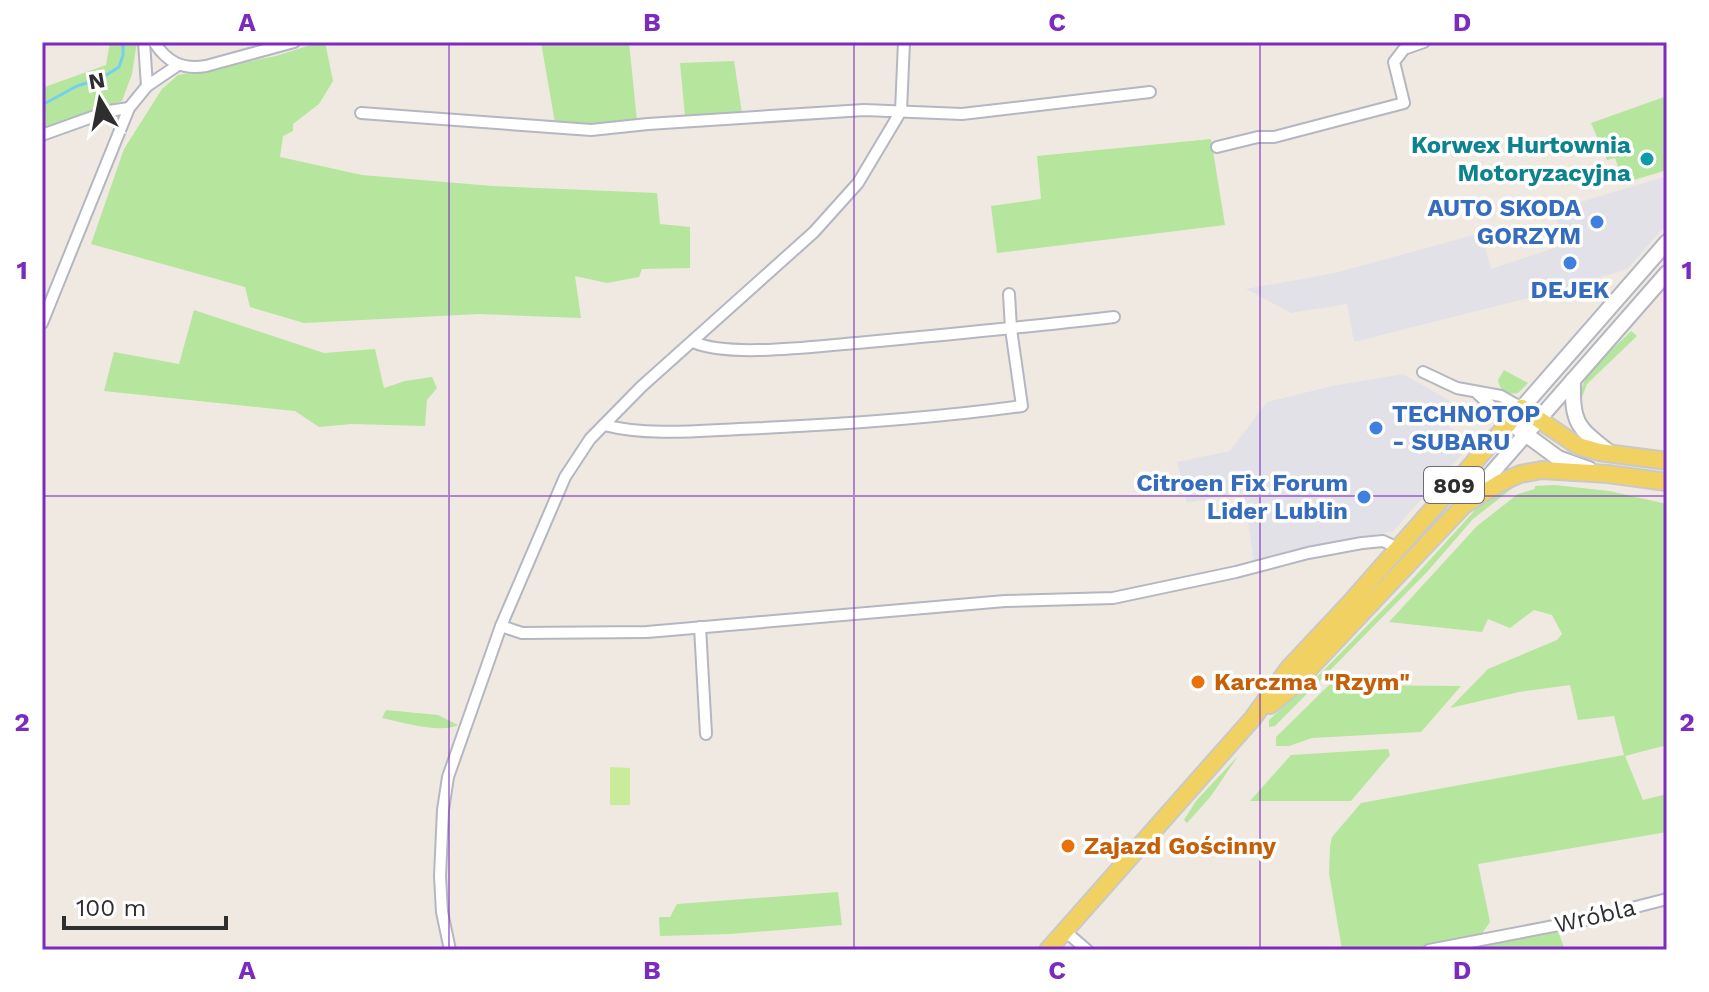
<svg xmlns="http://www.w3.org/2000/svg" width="1709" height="992" viewBox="0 0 1709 992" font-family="'Work Sans',sans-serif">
  <rect width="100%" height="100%" fill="#efe9e1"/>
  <g fill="#e3e1e8">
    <polygon points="1667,176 1667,224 1627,269 1567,288 1354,342 1347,304 1291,313 1246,289 1335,273 1481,233 1491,269 1569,243 1551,211"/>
    <polygon points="1403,374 1457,405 1449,427 1466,437 1465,451 1393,531 1254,563 1244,492 1187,503 1177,462 1230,451 1267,402 1332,386"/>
  </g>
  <g fill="#b6e59e">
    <polygon points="110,42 137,42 132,74 122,101 42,130 42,88 106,65"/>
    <polygon points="320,42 325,42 333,81 319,104 293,124 293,131 283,136 280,157 362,175 492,186 657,193 660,224 690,227 690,268 642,269 639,277 607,283 575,276 581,318 479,314 304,323 250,307 245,287 91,244 124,149 162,89 178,75 276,56"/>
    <polygon points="541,42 629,42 637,121 605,126 555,123"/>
    <polygon points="734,61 742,113 685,116 680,63"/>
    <polygon points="1667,96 1667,170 1624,183 1615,158 1607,160 1591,123"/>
    <polygon points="1211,139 1225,225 997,253 991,206 1041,199 1037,156"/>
    <polygon points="194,310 324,353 375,349 384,388 405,381 432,377 437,388 427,400 425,426 351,424 319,427 295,411 104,391 114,352 179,364"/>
    <path d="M1631 331 1637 336 1587 384 1579 405C1579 371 1609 354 1631 331Z"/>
    <path d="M1504 370 1528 383 1518 393C1508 395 1500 392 1498 380Z"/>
    <polygon points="1519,483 1473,519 1427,572 1275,726 1269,727 1269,720 1323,671 1407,585 1486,498"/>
    <polygon points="1555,485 1609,491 1667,504 1667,745 1625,756 1643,800 1667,794 1667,832 1478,864 1490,922 1481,935 1407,950 1342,950 1329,873 1330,847 1332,837 1361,803 1624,755 1614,716 1578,720 1570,685 1519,692 1450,708 1488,669 1557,640 1562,634 1552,615 1534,610 1510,628 1488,619 1482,632 1389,622 1477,526 1518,494 1535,489 1535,486"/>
    <polygon points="1329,685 1461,686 1421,732 1312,738 1289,746 1276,746 1276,737"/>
    <path d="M386 710 438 715 458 725C441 734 401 722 382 718Z"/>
    <polygon points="1388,749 1390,755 1351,801 1250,801 1291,755"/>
    <polygon points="1238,756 1211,796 1187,823 1184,820 1196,801"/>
    <polygon points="838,892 842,925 730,934 660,936 659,917 670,917 677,904"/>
    <polygon points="1558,931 1565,950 1452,950"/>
  </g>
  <polygon fill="#c9ec9a" points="610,767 630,768 630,805 610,805"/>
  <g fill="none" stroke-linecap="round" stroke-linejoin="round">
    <polyline stroke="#75cff0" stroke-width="3" points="42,105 77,86 100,79 119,67 123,55 123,42"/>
    <g stroke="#b4b7c1" stroke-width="14">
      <g id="street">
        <polyline points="144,42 147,86"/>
        <path d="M154 42C167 62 182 70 206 66L294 42"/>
        <polyline points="361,113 591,130 648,124 864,110 962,114 1150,92"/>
        <polyline points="42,135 109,111 129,108"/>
        <polyline points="1217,147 1258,137 1274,137 1404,103 1394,62 1404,49 1424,42"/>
        <polyline points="42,323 129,108 147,86 178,65"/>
        <path d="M693 342C729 358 816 346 857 343 943 335 1028 327 1114 317"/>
        <polyline points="1423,372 1457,388 1501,396 1522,408"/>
        <polyline points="1478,394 1509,422"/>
        <path d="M604 425C647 436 696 431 739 429 834 425 929 419 1022 406L1011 329 1009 294"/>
        <polyline points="501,626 522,633 647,632 1005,601 1113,598 1236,572 1308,553 1362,543 1383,541 1398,548"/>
        <polyline points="700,627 706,734"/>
        <polyline points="1065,931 1087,950"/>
        <polyline points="450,950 442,912 440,876 443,810 448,777 501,626 565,477 590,439 641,387 814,232 858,183 901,111 904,42"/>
        <polyline points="1429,950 1585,920 1667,899"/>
      </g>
    </g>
    <g stroke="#b4b7c1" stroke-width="18">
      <g id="secondary">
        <path d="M1573 380C1572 424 1577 427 1610 453"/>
        <polyline points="1522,408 1667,242"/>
        <polyline points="1509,422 1558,458 1589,469"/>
        <polyline points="1469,499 1667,273"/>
      </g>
    </g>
    <g stroke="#c9c9c9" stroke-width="20">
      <g id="primary">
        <polyline points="1270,705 1292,687 1464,505 1500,483 1520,474 1542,470 1608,474 1667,482"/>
        <polyline points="1048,950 1253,718 1289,668 1349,604 1522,408 1578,446 1599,452 1667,461"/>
      </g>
    </g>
    <use href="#street" stroke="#fff" stroke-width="10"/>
    <use href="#secondary" stroke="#fff" stroke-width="14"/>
    <use href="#primary" stroke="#f2d163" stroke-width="16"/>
  </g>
  <path fill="none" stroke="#7b2cbf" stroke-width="2" stroke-opacity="0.55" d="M449 42V950M854 42V950M1260 42V950M42 496H1667"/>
  <circle fill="#0f9aa8" stroke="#fff" stroke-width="3" cx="1647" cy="159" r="8"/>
  <g fill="#3f7fe0" stroke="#fff" stroke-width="3">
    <circle cx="1597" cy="222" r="8"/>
    <circle cx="1570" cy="263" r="8"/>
    <circle cx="1376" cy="428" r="8"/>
    <circle cx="1364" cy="497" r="8"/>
  </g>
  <g fill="#e8710a" stroke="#fff" stroke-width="3">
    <circle cx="1198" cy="682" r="8"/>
    <circle cx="1068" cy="846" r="8"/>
  </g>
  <g text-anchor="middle" stroke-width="7" stroke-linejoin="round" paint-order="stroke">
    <rect fill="#fff" stroke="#6d6d6d" stroke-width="2" x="1424" y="467" width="60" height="36" rx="6"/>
    <g font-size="22" font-weight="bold" fill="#2e2e2e">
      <text x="1454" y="493">809</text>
    </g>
    <g font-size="24" font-weight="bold" fill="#0d838f" stroke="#fff" text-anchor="end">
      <text x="1631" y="153">Korwex Hurtownia<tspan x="1631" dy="28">Motoryzacyjna</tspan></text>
    </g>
    <g font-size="24" font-weight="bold" fill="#366cbe" stroke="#fff" text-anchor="end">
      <text x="1581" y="216">AUTO SKODA<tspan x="1581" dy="28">GORZYM</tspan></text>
      <text x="1570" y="298" text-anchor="middle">DEJEK</text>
      <text x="1392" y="422" text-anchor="start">TECHNOTOP<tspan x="1392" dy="28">- SUBARU</tspan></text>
      <text x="1348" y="491">Citroen Fix Forum<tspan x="1348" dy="28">Lider Lublin</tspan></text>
    </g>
    <g font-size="24" font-weight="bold" fill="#c56008" stroke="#fff" text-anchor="start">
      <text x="1214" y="690">Karczma "Rzym"</text>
      <text x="1084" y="854">Zajazd Gościnny</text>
    </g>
    <g font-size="24" fill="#2e2e2e" stroke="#fff">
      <text transform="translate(1595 916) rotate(-13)" y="8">Wróbla</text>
    </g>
  </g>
  <rect width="1709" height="992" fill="none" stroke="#ffffff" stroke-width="88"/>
  <g transform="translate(100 100) rotate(350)" stroke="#ffffff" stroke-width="6" paint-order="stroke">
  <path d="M0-6L14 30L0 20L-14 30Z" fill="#2e2e2e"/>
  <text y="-12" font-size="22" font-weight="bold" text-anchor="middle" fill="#2e2e2e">N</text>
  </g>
  <path d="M64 916v12h162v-12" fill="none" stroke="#2e2e2e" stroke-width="4"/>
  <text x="76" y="916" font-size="24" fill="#2e2e2e" stroke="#ffffff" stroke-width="6" paint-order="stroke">100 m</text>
  <rect x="44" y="44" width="1621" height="904" fill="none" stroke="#7b2cbf" stroke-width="3"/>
  <g font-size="26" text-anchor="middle" font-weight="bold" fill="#7b2cbf">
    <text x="247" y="31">A</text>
    <text x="652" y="31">B</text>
    <text x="1057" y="31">C</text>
    <text x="1462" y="31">D</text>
    <text x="22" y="279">1</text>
    <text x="1687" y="279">1</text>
    <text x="22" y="731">2</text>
    <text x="1687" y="731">2</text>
    <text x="247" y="979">A</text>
    <text x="652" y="979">B</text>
    <text x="1057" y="979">C</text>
    <text x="1462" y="979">D</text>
  </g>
</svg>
